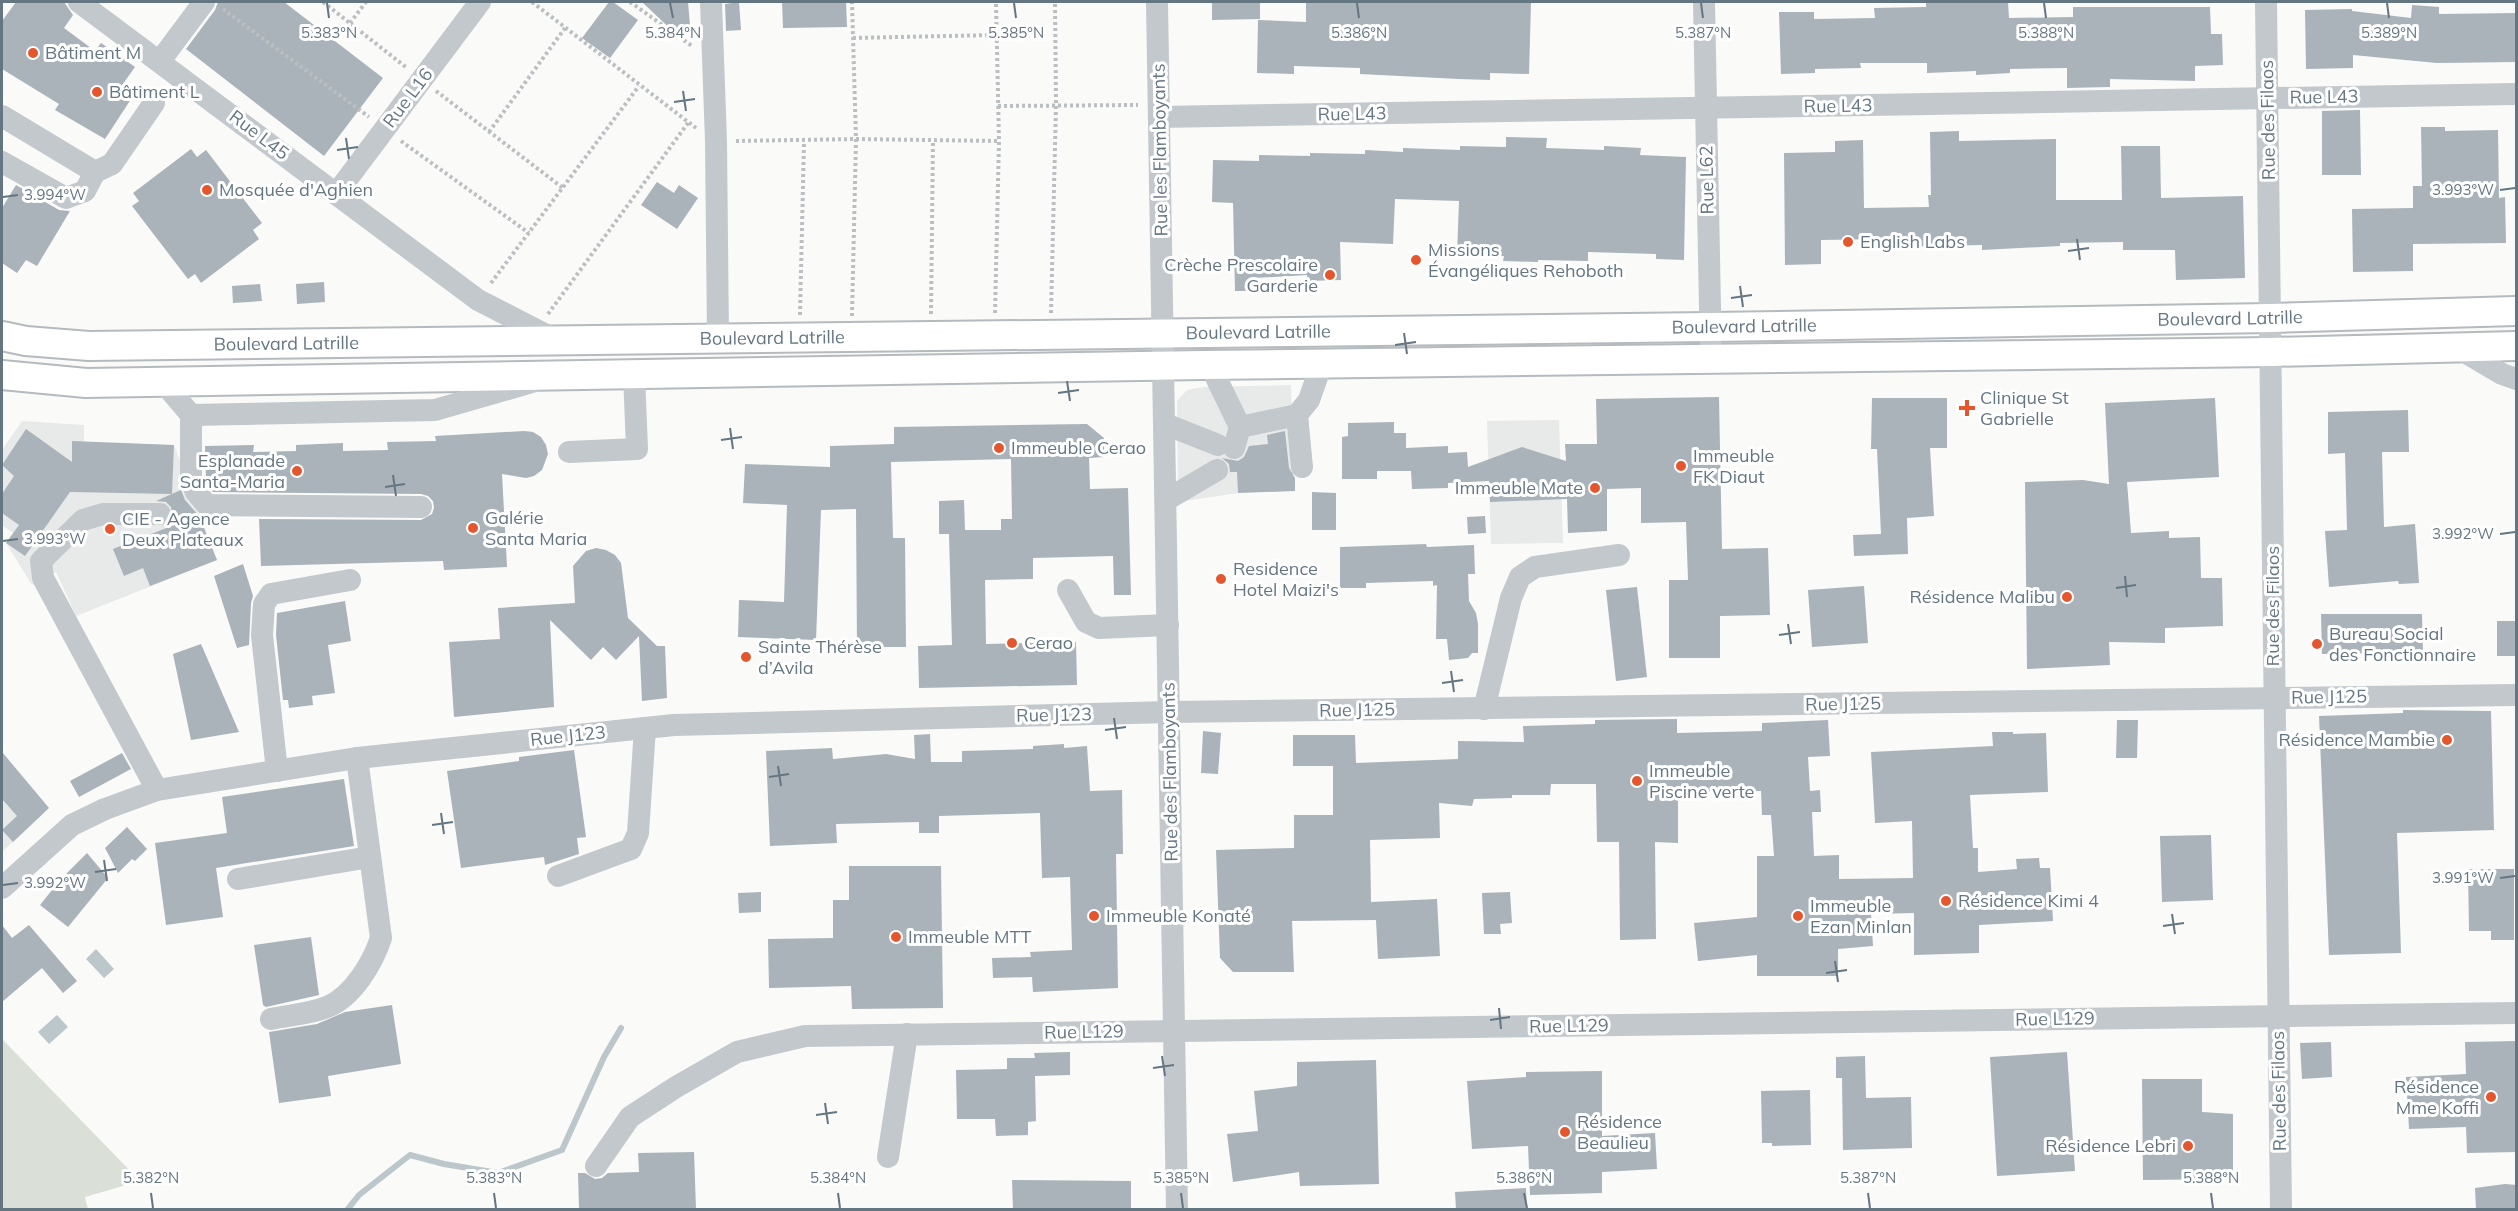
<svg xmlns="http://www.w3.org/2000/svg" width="2518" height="1211" viewBox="0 0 2518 1211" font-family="Mulish,sans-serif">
  <rect width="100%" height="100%" fill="#fafaf8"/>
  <g fill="#e8e9e9">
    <polygon points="1291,385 1294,474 1238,477 1238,493 1178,502 1177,401 1187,390 1203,387"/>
    <polygon points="1559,420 1563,543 1491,544 1487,421"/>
    <polygon points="22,421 84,425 84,442 174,445 217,560 76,616 56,572 32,585 6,543 13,533 2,525 2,450"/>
    <polygon points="2,752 49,808 2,852"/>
  </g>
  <polygon fill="#dadfd7" points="2,1039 140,1181 85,1197 88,1209 2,1209"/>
  <g fill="#bbc7cb">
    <polygon points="96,949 114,969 104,978 86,959"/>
    <polygon points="57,1015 68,1027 49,1044 38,1032"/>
  </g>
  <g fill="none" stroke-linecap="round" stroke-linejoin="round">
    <polyline stroke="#bbc7cb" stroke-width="6" points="347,1210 359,1195 410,1155 444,1164 498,1173 562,1150 604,1057 621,1028"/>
  </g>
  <g fill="#aab3b9">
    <polygon points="16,2 64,2 73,15 64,28 95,51 101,43 135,67 120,88 133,96 105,139 55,110 59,104 2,69 2,21"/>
    <polygon points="218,2 284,2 383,78 324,156 186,49 215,10"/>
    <polygon points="609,2 613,2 638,20 610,58 582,38"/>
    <polygon points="642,2 688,2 690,25 678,36"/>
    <polygon points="739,2 741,30 726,31 725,4"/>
    <polygon points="782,2 846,2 847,27 783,28"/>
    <polygon points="1212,2 1260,2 1260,19 1212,20"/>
    <polygon points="1306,2 1531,2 1529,74 1490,73 1490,80 1459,79 1360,74 1360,68 1294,66 1294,74 1257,73 1258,20 1306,22"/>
    <polygon points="1926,2 2008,2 2009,18 2073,17 2073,7 2210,7 2211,34 2222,34 2223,65 2195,66 2195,81 2110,79 2110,87 2067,88 2067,68 2010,69 2010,73 1976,75 1976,71 1927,73 1927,63 1860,63 1861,68 1815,69 1815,73 1781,74 1779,12 1814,12 1814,19 1875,18 1874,8 1926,7"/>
    <polygon points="2412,5 2439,7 2439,14 2517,13 2517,62 2437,63 2353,55 2353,68 2306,69 2305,10 2352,9 2352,11 2411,18"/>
    <polygon points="2360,110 2361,175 2322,175 2322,111"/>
    <polygon points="2421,127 2445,127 2445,131 2498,130 2499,198 2505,197 2506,243 2413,244 2413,271 2353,272 2352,209 2413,208 2413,186 2422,186"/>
    <polygon points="1959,131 1959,141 2056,139 2056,200 2122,200 2121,146 2160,146 2161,198 2243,196 2245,278 2176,280 2175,250 2123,250 2123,242 2060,243 2060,246 1982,250 1982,245 1886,247 1886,239 1821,240 1821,264 1785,265 1784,153 1835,152 1835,141 1863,140 1864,208 1929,207 1928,195 1931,195 1930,132"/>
    <polygon points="1506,137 1547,138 1546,148 1604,150 1604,146 1641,148 1640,155 1686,157 1684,260 1656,259 1656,254 1588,252 1588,261 1538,260 1538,262 1503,261 1504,256 1457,255 1459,201 1395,199 1393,244 1340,242 1341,280 1307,281 1307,275 1255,278 1255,291 1235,291 1233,203 1212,202 1213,160 1259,161 1259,155 1310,156 1310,153 1365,154 1365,150 1403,152 1403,148 1460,150 1460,146 1506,147"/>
    <polygon points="191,149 197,157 206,150 262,223 253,230 259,239 201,283 195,274 188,279 132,206 139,201 133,193"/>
    <polygon points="657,182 674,193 679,185 698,198 677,229 641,205"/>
    <polygon points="16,185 59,210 70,211 37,266 26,260 17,273 2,263 2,208"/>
    <polygon points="324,282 325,302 297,304 296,284"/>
    <polygon points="260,284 262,301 233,303 232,286"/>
    <polygon points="1719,397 1722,549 1768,548 1770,615 1720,616 1720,658 1669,658 1669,580 1688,580 1686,522 1641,523 1641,488 1607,489 1607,531 1568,533 1567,499 1490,502 1489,481 1448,483 1448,488 1412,489 1411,471 1377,471 1377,479 1342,479 1342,437 1348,436 1348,423 1394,422 1394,433 1406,433 1406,448 1448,446 1448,453 1467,452 1468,467 1522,447 1566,461 1565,444 1597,444 1596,399"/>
    <polygon points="1872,398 1947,398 1947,448 1930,448 1934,516 1907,518 1908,554 1854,556 1853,535 1881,534 1877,449 1871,449"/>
    <polygon points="2215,398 2219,477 2127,482 2131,533 2169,531 2169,538 2200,537 2201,578 2222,578 2223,626 2165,628 2165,643 2109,642 2110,665 2027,669 2025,482 2083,480 2109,484 2105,403"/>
    <polygon points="2408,410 2409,452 2382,452 2384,527 2415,524 2419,583 2399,584 2398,581 2329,587 2325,531 2347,530 2345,453 2328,454 2328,412"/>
    <polygon points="1087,424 1104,438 1104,457 1089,458 1090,489 1128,488 1131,595 1114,595 1113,556 1033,558 1033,579 985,580 986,644 1076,642 1077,685 919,688 918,646 952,645 949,534 939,534 939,501 964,500 965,530 1001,530 1001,519 1012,519 1011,459 891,462 893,538 905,538 906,647 857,647 856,509 821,510 816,640 738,637 739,600 784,602 787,505 743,503 745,464 830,467 830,446 894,444 894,427"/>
    <polygon points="26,429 72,462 72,441 174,445 172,494 70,492 25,556 6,543 19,525 2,513 2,494 14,476 2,465"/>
    <polygon points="524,431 533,432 541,437 546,445 548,454 542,470 534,476 526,478 502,474 507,567 444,570 443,561 261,566 259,519 421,520 432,514 434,508 433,501 428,496 421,494 213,492 206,481 205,446 254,445 253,452 296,451 296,445 343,443 343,451 388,450 387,442 436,441 435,436"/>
    <polygon points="1285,431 1289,468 1295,478 1295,491 1238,493 1237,472 1230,472 1229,464 1222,458 1238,461 1244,457 1249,446 1268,444 1267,435"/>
    <polygon points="181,490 185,500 199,516 217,560 150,586 143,568 124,576 113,549 174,525 171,507 166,502 156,501"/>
    <polygon points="1312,492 1336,493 1336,530 1312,530"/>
    <polygon points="1485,516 1486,533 1468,534 1467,517"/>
    <polygon points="1426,544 1427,547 1474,545 1475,574 1468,574 1469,601 1476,613 1478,624 1478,653 1472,653 1468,658 1449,660 1447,639 1436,639 1437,585 1433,586 1433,581 1366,583 1366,588 1340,588 1340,547"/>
    <polygon points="596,548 606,550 615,555 621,563 628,618 657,646 665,646 667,698 642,701 639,636 616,660 603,647 591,660 550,620 554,707 454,717 449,642 500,639 498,608 575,603 573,566 586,551"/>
    <polygon points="243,564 253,596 251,603 249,645 237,648 214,576"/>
    <polygon points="1864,586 1868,643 1812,647 1808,590"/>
    <polygon points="1637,587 1647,677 1616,681 1606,590"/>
    <polygon points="345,601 351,641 328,645 335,693 312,696 313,705 289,708 288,700 283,700 276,635 277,613"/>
    <polygon points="2321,614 2422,614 2423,653 2322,654"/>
    <rect x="2497" y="621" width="20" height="35"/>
    <polygon points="201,644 239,732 191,740 173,654"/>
    <polygon points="2403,710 2491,711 2494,830 2397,833 2401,953 2329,955 2319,716 2403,713"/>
    <polygon points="1677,719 1677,733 1762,731 1762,723 1828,720 1830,756 1808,757 1810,791 1820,790 1821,812 1812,812 1814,856 1839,855 1839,879 1913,878 1912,821 1875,823 1871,752 1993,746 1992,732 2013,732 2013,734 2046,733 2048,792 1970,795 1973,848 1978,848 1978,872 2017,869 2016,859 2039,858 2040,868 2050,868 2053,921 1979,925 1979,953 1914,955 1914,913 1871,914 1873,946 1838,949 1838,976 1757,976 1757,955 1698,961 1694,923 1757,917 1757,856 1774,856 1771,815 1762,815 1761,791 1678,792 1678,843 1655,842 1656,939 1620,940 1619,842 1597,842 1596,784 1551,784 1550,795 1512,795 1512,798 1474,799 1472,806 1439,803 1440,838 1370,840 1371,902 1437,899 1440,956 1378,959 1376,920 1292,921 1294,972 1233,972 1220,958 1216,850 1294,848 1294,815 1333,815 1333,766 1293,766 1293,735 1355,735 1356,763 1458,759 1458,741 1524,742 1523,726 1595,724 1595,720"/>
    <polygon points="2117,720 2138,720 2137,758 2116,758"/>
    <polygon points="1203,731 1221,733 1218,774 1201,773"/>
    <polygon points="930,734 931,762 962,762 962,751 1033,749 1033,746 1064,744 1064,748 1087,746 1090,791 1122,790 1123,854 1116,854 1118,988 1033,992 1032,977 993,978 992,958 1031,957 1030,952 1072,950 1070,877 1042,878 1040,813 939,816 939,833 919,833 919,822 836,824 837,843 770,846 766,751 832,748 833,759 886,754 915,759 914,735"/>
    <polygon points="574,750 586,837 577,838 579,854 545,865 544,857 461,868 447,771 519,761 519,757"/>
    <polygon points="2,752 49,808 13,842 2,830 17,816 2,799"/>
    <polygon points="122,753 131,769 79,797 70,781"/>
    <polygon points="344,779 354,846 216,868 223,917 166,925 155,843 227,833 222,797"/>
    <polygon points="127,827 147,849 135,861 132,859 118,873 105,848"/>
    <polygon points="2211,835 2213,900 2162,902 2160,836"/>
    <polygon points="87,853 108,878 68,927 40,905 60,880"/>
    <polygon points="849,866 941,866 943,1008 852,1009 851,986 769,988 768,939 833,938 833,900 849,900"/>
    <polygon points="2468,869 2514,869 2514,940 2491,940 2491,931 2469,931"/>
    <polygon points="761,892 761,912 739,913 738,893"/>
    <polygon points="1510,892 1512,923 1500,924 1501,934 1484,934 1482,893"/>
    <polygon points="2,925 12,938 29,925 77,981 63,993 42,968 2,1002"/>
    <polygon points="311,937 319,995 266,1007 263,1005 254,945"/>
    <polygon points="392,1005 401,1064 328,1076 331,1096 279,1103 269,1032 317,1024 345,1012"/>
    <polygon points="2517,1041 2517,1152 2467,1153 2466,1127 2409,1129 2406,1077 2466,1074 2465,1042"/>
    <polygon points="2331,1042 2332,1077 2302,1079 2300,1043"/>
    <polygon points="1070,1052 1070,1075 1035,1076 1036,1121 1028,1122 1028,1135 996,1136 995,1119 957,1119 956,1070 1007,1069 1007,1058 1035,1058 1034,1053"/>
    <polygon points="2067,1052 2075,1171 1997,1176 1990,1057"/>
    <polygon points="1865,1056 1866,1098 1911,1097 1912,1148 1843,1150 1842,1078 1836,1078 1836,1057"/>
    <polygon points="1376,1060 1379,1184 1300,1186 1299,1172 1233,1182 1227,1134 1258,1131 1254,1091 1297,1086 1297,1062"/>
    <polygon points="1602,1071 1602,1136 1655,1133 1657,1169 1602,1172 1602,1193 1530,1195 1528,1146 1472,1149 1467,1081 1526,1077 1526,1072"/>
    <polygon points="2142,1079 2202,1079 2202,1112 2233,1114 2233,1179 2143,1180"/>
    <polygon points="1810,1090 1811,1145 1772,1146 1772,1143 1762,1143 1761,1091"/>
    <polygon points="694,1152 696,1209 579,1209 578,1173 585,1173 595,1179 602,1178 608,1173 639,1172 638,1153"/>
    <polygon points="1012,1180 1131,1181 1131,1209 1013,1209"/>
    <polygon points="2505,1184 2517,1185 2517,1209 2476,1209 2475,1188"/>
    <polygon points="1526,1188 1527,1209 1456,1209 1455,1192"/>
  </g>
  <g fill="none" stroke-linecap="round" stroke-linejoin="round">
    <g stroke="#b5babe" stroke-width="32">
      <g id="major">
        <path id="s1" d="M2 336 26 341 89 346 1710 327 2271 318 2516 311"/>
        <polyline points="2,375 86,383 1203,365 2271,352 2516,346"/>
      </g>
    </g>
    <g stroke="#bbbfc2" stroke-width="4" stroke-dasharray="3 3" stroke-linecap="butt">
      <polyline points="323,2 407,68"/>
      <polyline points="532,2 696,128"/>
      <polyline points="630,2 692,46"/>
      <polyline points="223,9 369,117"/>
      <polyline points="350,23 366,2"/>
      <polyline points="853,38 996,35"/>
      <polyline points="436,91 563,188"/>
      <polyline points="998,106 1138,105"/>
      <polyline points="489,132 565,28"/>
      <polyline points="401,141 529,233"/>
      <polyline points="736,141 856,139 999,141"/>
      <polyline points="491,283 639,86"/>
      <polyline points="995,313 999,141 996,2"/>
      <polyline points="1051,313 1056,105 1055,2"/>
      <polyline points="548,314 688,123"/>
      <polyline points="931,314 933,140"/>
      <polyline points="800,315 804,142"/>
      <polyline points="852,316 856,139 852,2"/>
    </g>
    <g stroke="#c3c8cc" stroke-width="22">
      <polyline points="79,2 478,300 556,340"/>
      <polyline points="711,2 716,141 718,339"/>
      <polyline points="1157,2 1177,1210"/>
      <polyline points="1704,2 1711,359"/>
      <polyline points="2266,2 2281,1210"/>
      <polyline points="160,61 204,2"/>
      <polyline points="2,116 95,172 112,164 154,103"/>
      <polyline points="1159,117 2516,94"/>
      <polyline points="2,162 66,198 85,191 95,172"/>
      <polyline points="336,194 480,2"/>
      <polyline points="2458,348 2502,374 2516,379"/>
      <polyline points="1210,365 1240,427 1234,448"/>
      <polyline points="163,382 191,415 435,410 532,382"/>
      <polyline points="191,415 191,479 196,492 207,505 421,507"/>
      <polyline points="1297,415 1302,467"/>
      <polyline points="1165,424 1218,445"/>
      <polyline points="1240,427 1297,415 1309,400 1322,363"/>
      <polyline points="569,452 637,449 634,374"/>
      <polyline points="1166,500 1217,470"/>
      <polyline points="1068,590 1086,622 1099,628 1168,625"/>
      <polyline points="1484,709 1511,598 1520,577 1535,567 1619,555"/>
      <polyline points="277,771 262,635 264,604 271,594 350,580"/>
      <polyline points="157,790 43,578 41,561 83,520 103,514 160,514"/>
      <polyline points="558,876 631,849 638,833 645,728"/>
      <polyline points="238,879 370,857"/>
      <polyline points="2,888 72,825 105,809 157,790 357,758 674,725 1169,712 2516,695"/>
      <path d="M271 1019C289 1015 310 1014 327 1007 353 997 373 962 381 938L357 758"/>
      <polyline points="888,1157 907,1034"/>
      <polyline points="596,1166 630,1117 676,1087 737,1052 805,1036 2516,1013"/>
    </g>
    <use href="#major" stroke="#fff" stroke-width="28"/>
  </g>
  <path fill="none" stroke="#657683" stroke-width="2" d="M327 3 329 18M670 3 673 18M1014 3 1016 18M1357 3 1359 18M1701 3 1703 18M2044 3 2046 18M2387 3 2389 18M683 91 686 111M674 102 695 99M346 138 349 159M337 150 358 147M2500 190 2515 188M3 197 18 195M2077 239 2080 260M2068 251 2089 248M1740 286 1743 307M1731 298 1752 295M1404 333 1407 354M1395 345 1416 342M1067 381 1070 401M1058 393 1079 390M730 428 733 449M721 440 742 437M393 475 396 496M385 487 405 484M2500 534 2515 532M3 541 18 539M2125 576 2127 597M2116 588 2136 585M1788 624 1791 644M1779 635 1800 632M1451 671 1454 692M1442 683 1463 680M1114 718 1117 739M1105 730 1126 727M778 766 781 786M769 777 789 774M441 813 444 834M432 825 453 822M104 860 107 881M95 872 116 869M2500 878 2515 876M3 885 18 883M2172 914 2175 934M2163 926 2184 923M1835 961 1838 982M1826 973 1847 970M1499 1008 1501 1029M1490 1020 1510 1017M1162 1056 1165 1076M1153 1068 1174 1065M825 1103 828 1124M816 1115 837 1112M151 1193 153 1208M494 1193 496 1208M838 1193 840 1208M1181 1193 1183 1208M1524 1193 1527 1208M1868 1193 1870 1208M2211 1193 2213 1208"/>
  <g fill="#e4572e" stroke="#fff" stroke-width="2">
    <circle cx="33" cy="53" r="6"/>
    <circle cx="97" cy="92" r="6"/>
    <circle cx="207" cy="190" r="6"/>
    <circle cx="1848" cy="242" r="6"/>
    <circle cx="1416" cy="260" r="6"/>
    <circle cx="1330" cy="275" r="6"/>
    <path d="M1964 399h6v6h6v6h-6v6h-6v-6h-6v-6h6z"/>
    <circle cx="999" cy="448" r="6"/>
    <circle cx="1681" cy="466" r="6"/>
    <circle cx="297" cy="471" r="6"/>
    <circle cx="1595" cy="488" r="6"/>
    <circle cx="473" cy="528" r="6"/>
    <circle cx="110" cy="529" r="6"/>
    <circle cx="1221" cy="579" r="6"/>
    <circle cx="2067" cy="597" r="6"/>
    <circle cx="1012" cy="643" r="6"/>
    <circle cx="2317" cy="644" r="6"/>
    <circle cx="746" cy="657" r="6"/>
    <circle cx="2447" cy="740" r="6"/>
    <circle cx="1637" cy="781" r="6"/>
    <circle cx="1946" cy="901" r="6"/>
    <circle cx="1094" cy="916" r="6"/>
    <circle cx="1798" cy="916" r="6"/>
    <circle cx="896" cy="937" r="6"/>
    <circle cx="2491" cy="1097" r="6"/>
    <circle cx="1565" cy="1132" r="6"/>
    <circle cx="2188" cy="1146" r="6"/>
  </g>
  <g text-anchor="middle" stroke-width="6" stroke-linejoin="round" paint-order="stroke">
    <g font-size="18" fill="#657683" stroke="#fff" text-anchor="start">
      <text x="45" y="59">Bâtiment M</text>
      <text x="109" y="98">Bâtiment L</text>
      <text x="219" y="196">Mosquée d'Aghien</text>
      <text x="1860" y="248">English Labs</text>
      <text x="1428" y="256">Missions<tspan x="1428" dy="21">Évangéliques Rehoboth</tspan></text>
      <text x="1318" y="271" text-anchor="end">Crèche Prescolaire<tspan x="1318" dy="21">Garderie</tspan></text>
      <text x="1980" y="404">Clinique St<tspan x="1980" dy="21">Gabrielle</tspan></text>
      <text x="1011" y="454">Immeuble Cerao</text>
      <text x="1693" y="462">Immeuble<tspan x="1693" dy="21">FK Diaut</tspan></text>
      <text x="285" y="467" text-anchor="end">Esplanade<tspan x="285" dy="21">Santa-Maria</tspan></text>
      <text x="1583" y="494" text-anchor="end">Immeuble Mate</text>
      <text x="485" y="524">Galérie<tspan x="485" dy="21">Santa Maria</tspan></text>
      <text x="122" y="525">CIE - Agence<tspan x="122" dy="21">Deux Plateaux</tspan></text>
      <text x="1233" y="575">Residence<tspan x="1233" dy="21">Hotel Maizi's</tspan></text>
      <text x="2055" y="603" text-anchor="end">Résidence Malibu</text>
      <text x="2329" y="640">Bureau Social<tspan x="2329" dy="21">des Fonctionnaire</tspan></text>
      <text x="1024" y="649">Cerao</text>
      <text x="758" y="653">Sainte Thérèse<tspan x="758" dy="21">d’Avila</tspan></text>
      <text x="2435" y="746" text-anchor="end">Résidence Mambie</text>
      <text x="1649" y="777">Immeuble<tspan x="1649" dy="21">Piscine verte</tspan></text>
      <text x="1958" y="907">Résidence Kimi 4</text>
      <text x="1810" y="912">Immeuble<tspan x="1810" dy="21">Ezan Minlan</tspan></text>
      <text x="1106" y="922">Immeuble Konaté</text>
      <text x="908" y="943">Immeuble MTT</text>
      <text x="2479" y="1093" text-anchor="end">Résidence<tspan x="2479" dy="21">Mme Koffi</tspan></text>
      <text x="1577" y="1128">Résidence<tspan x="1577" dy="21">Beaulieu</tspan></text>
      <text x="2176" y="1152" text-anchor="end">Résidence Lebri</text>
    </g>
    <g font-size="18" fill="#657683" stroke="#fff">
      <text transform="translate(2324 97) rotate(-1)" y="6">Rue L43</text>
      <text transform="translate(408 98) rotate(-53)" y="6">Rue L16</text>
      <text transform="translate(1838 106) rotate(-1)" y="6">Rue L43</text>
      <text transform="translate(1352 114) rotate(-1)" y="6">Rue L43</text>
      <text transform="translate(2268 120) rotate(-91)" y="6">Rue des Filaos</text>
      <text transform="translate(259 135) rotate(37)" y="6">Rue L45</text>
      <text transform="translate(1160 150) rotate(-91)" y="6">Rue les Flamboyants</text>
      <text transform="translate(1707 180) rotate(-91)" y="6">Rue L62</text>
      <text dy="6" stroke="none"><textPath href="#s1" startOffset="2229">Boulevard Latrille</textPath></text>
      <text dy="6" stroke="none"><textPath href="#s1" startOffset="1743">Boulevard Latrille</textPath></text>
      <text dy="6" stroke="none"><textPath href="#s1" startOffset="1257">Boulevard Latrille</textPath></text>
      <text dy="6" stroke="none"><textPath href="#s1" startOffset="771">Boulevard Latrille</textPath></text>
      <text dy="6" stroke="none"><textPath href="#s1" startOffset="285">Boulevard Latrille</textPath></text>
      <text transform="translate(2273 606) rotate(-90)" y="6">Rue des Filaos</text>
      <text transform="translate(2329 697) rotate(-1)" y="6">Rue J125</text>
      <text transform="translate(1843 704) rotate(-1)" y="6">Rue J125</text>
      <text transform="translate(1357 710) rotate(-1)" y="6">Rue J125</text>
      <text transform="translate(1054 715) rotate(-1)" y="6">Rue J123</text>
      <text transform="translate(568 736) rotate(-6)" y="6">Rue J123</text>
      <text transform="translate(1170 772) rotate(-91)" y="6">Rue des Flamboyants</text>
      <text transform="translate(2055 1019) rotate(-1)" y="6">Rue L129</text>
      <text transform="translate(1569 1026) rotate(-1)" y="6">Rue L129</text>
      <text transform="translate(1084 1032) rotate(-1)" y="6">Rue L129</text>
      <text transform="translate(2279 1091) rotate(-91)" y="6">Rue des Filaos</text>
    </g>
  </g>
  <g font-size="15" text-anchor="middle" fill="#657683" stroke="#fff" stroke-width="6" stroke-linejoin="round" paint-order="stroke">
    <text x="329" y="38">5.383°N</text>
    <text x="673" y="38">5.384°N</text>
    <text x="1016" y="38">5.385°N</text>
    <text x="1359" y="38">5.386°N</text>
    <text x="1703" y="38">5.387°N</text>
    <text x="2046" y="38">5.388°N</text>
    <text x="2389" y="38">5.389°N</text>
    <text x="2463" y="195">3.993°W</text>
    <text x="55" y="200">3.994°W</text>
    <text x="2463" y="539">3.992°W</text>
    <text x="55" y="544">3.993°W</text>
    <text x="2463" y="883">3.991°W</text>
    <text x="55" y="888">3.992°W</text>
    <text x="151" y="1183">5.382°N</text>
    <text x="494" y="1183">5.383°N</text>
    <text x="838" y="1183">5.384°N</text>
    <text x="1181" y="1183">5.385°N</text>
    <text x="1524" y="1183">5.386°N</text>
    <text x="1868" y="1183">5.387°N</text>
    <text x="2211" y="1183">5.388°N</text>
  </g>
  <rect width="2518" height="1211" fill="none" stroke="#657683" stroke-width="6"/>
</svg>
